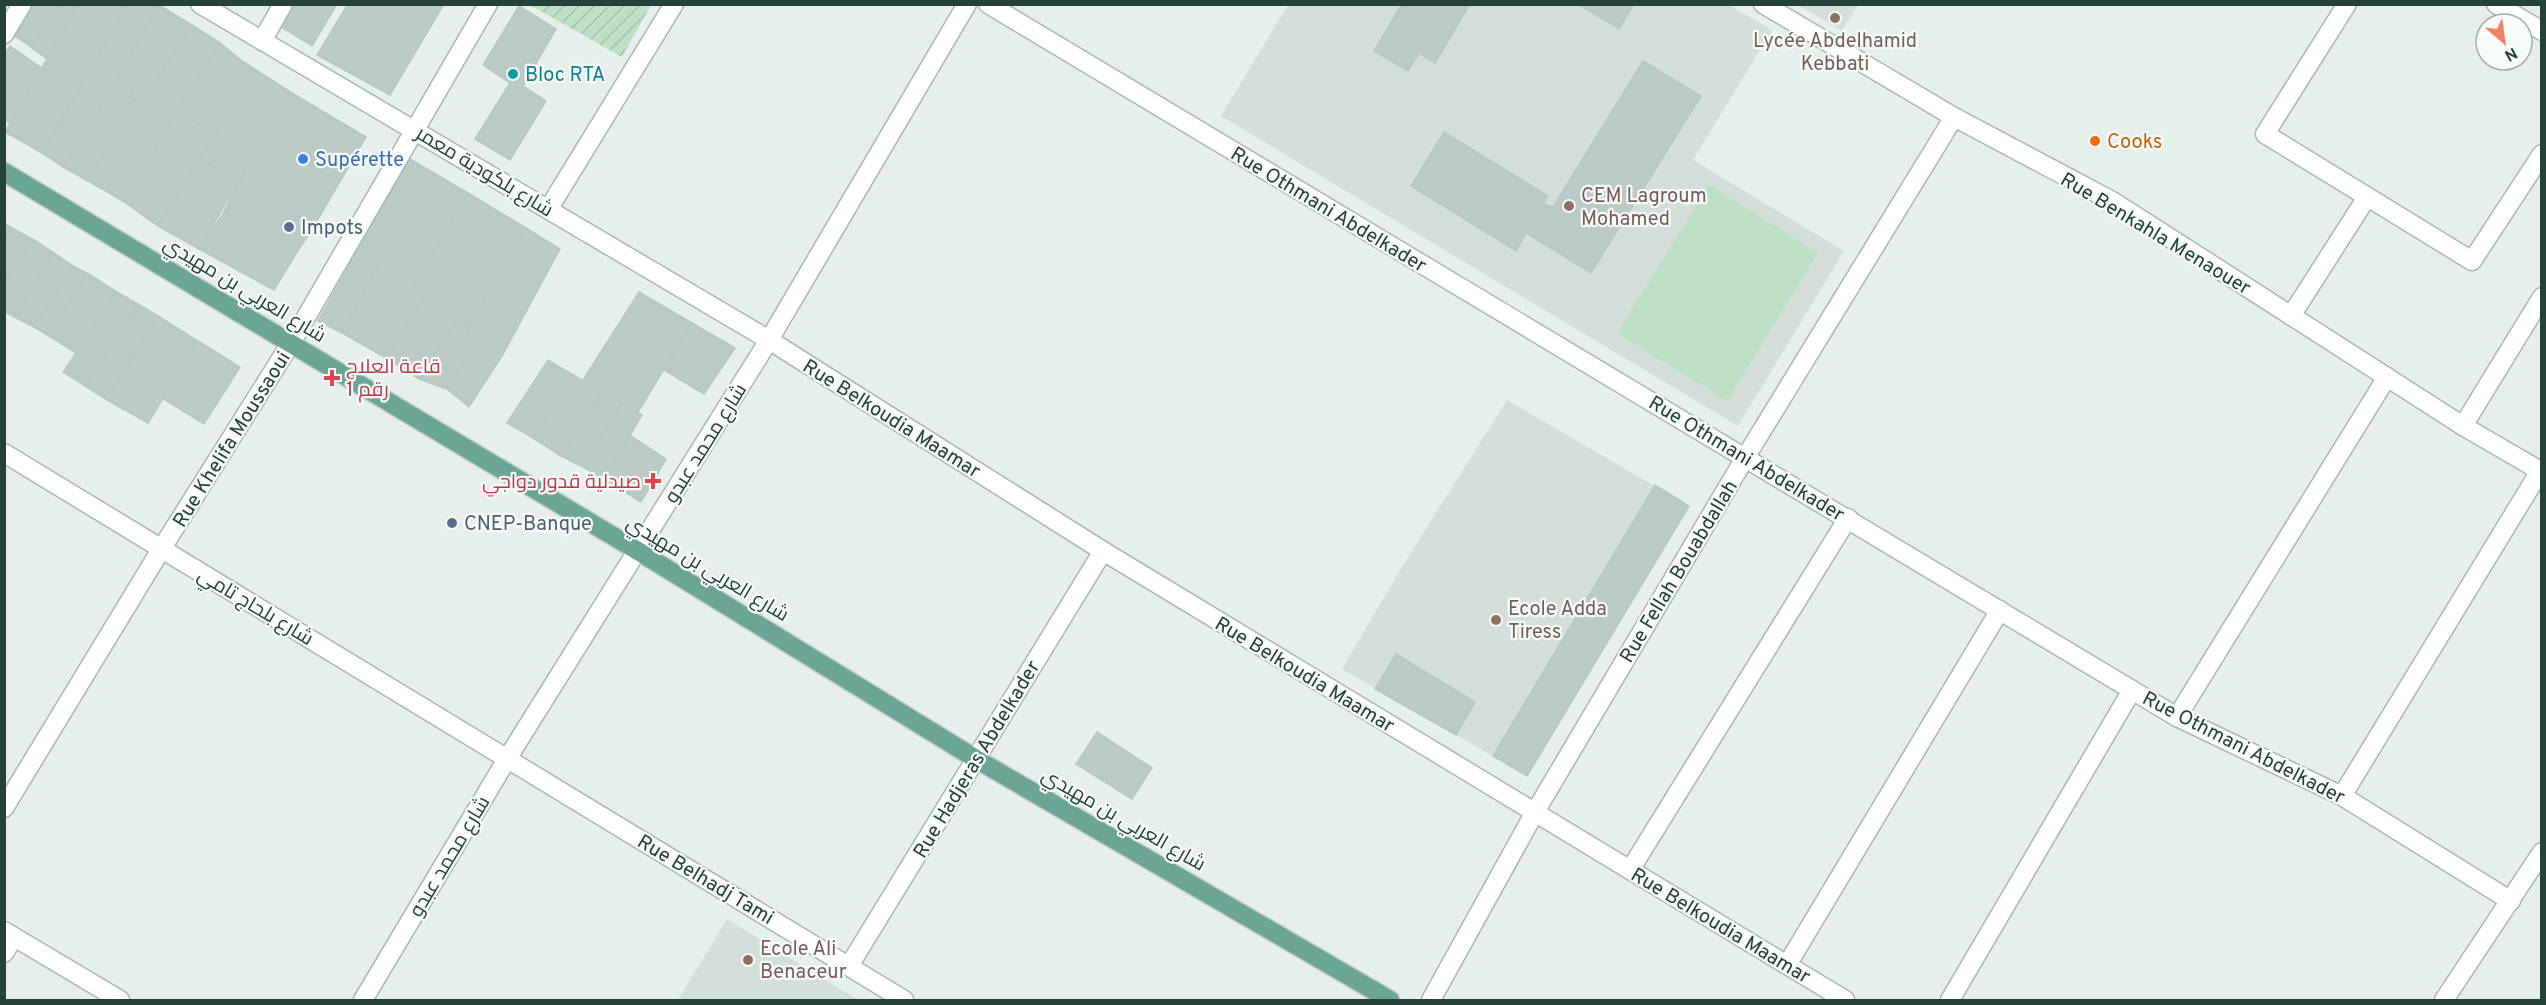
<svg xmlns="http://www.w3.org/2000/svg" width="2546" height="1005" viewBox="0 0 2546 1005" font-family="Overpass,Cairo,sans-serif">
  <defs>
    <pattern id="garden-furrows" width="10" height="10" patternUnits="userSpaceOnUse" patternTransform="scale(1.5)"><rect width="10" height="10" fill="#bfe0c8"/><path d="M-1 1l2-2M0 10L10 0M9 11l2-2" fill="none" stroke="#a4c1ad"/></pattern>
  </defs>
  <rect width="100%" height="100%" fill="#e6efeb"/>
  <g fill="#d4dfda">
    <polygon points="1288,5 1729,5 1772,30 1693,160 1844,251 1738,426 1221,116"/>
    <polygon points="1798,5 1858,5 1842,31"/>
    <polygon points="1507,400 1689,506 1527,776 1342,669 1400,570"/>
    <polygon points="727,919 858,1000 678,1000"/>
  </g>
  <polygon fill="url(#garden-furrows)" points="530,5 651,5 622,57"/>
  <polygon fill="#bfe0c8" points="1709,185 1818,253 1727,401 1617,333"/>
  <g fill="#bbcac4" stroke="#b8c9c2" stroke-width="1.5">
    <polygon points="35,4 59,4 31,47 15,36"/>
    <polygon points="59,4 79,4 47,59 31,47"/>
    <polygon points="79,4 128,4 84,81 47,59"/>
    <polygon points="128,4 159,5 102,106 78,91"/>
    <polygon points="293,4 337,4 312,46 280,26"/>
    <polygon points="348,4 444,4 390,95 317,55"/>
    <polygon points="1402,4 1470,4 1435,63 1419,53 1408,71 1374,51"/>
    <polygon points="1578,4 1634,4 1619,29"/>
    <polygon points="159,5 192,25 154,85 138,80 130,97 112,88"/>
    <polygon points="519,6 556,29 523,86 546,101 510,160 475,139 510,83 483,65"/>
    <polygon points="192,25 220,43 171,121 130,97 138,80 154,85"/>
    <polygon points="220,43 242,61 200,124 176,113"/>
    <polygon points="10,46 43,69 10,123 4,120 4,55"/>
    <polygon points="47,59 84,81 42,153 5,132"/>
    <polygon points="242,61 256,70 216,133 200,124"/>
    <polygon points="1643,61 1701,96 1591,273 1526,233 1516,251 1411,186 1444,132 1548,196 1543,204 1553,207"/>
    <polygon points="256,70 292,93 239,181 200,159"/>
    <polygon points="112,88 171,121 158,146 121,125 88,181 63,167"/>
    <polygon points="78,91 102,106 63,167 42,153"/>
    <polygon points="292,93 366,137 314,226 239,181"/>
    <polygon points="176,113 216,133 158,226 123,201"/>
    <polygon points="121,125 158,146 123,201 88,181"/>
    <polygon points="200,159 239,181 199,249 158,226"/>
    <polygon points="410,159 468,193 439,243 380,210"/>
    <polygon points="239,181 314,226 294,257 224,212"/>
    <polygon points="468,193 526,228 469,326 411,290"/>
    <polygon points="380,210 439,243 420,273 363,240"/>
    <polygon points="224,212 294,257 274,290 199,249"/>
    <polygon points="4,223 12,228 4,239"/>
    <polygon points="12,228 34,240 4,283 4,239"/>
    <polygon points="526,228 560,249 502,356 467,336 469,326"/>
    <polygon points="34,240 54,253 14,317 4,311 4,283"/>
    <polygon points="363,240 385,253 342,333 318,321"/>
    <polygon points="54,253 73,266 34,327 14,317"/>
    <polygon points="385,253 420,273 411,290 424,298 386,358 342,333"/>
    <polygon points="73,266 87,273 49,336 34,327"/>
    <polygon points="87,273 117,292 76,353 49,336"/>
    <polygon points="117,292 138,304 85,386 63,372"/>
    <polygon points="639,292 692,323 638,412 583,380"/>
    <polygon points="424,298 458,319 419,379 386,358"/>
    <polygon points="138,304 158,316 107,400 85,386"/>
    <polygon points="158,316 198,341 148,423 107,400"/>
    <polygon points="458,319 469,326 467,336 476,342 447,389 419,379"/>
    <polygon points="692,323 735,348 704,394 664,370"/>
    <polygon points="198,341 240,367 204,424 162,398"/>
    <polygon points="476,342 502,356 469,407 447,389"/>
    <polygon points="548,360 573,375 533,438 507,423"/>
    <polygon points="573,375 602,392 561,456 533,438"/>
    <polygon points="602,392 622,403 583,467 561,456"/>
    <polygon points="622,403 642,415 604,479 583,467"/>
    <polygon points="630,435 666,459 641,502 604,479"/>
    <polygon points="1655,485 1689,506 1527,776 1493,756"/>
    <polygon points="1396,654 1475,702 1456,735 1375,689"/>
    <polygon points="1097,732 1152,768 1132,799 1076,764"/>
  </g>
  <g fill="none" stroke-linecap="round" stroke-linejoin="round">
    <g stroke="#a8b8b2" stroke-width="21">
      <g id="minor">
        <polyline points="200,4 769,340 1103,551 1845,1000"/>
        <polyline points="988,4 2177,717 2342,796 2511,901"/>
        <polyline points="1763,4 1954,117 2114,202 2463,426 2542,472"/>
        <polyline points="2347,4 2265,134 2472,261 2542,154"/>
        <polyline points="2496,4 2542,31"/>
        <polyline points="4,34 22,4"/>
        <polyline points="262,41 283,4"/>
        <polyline points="549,208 674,4"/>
        <polyline points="2291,316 2367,197"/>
        <polyline points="2463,426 2542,297"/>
        <polyline points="4,453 904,1000"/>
        <polyline points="2177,717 2387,377"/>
        <polyline points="2342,796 2540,471"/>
        <polyline points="4,808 162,548 291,343 488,4"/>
        <polyline points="1630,870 1848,518"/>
        <polyline points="4,931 120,1000"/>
        <polyline points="4,953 14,937"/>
        <polyline points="1787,965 2000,610"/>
        <polyline points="849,966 1103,551"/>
        <polyline points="363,1000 507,759 769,340 967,4"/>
        <polyline points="1431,1000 1535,812 1745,458 1954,117"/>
        <polyline points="1950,1000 2132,690"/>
        <polyline points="2444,1000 2542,852"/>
      </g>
    </g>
    <g stroke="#c2cac8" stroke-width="21">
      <polyline id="major" points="4,172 638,551 976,759 1390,1000"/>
    </g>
    <use href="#minor" stroke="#fff" stroke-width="18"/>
    <use href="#major" stroke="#6aa596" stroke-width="18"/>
  </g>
  <g fill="#8d6e63" stroke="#f7fbf9" stroke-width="2">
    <circle cx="1835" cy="18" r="6"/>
    <circle cx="1569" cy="206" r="6"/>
    <circle cx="1496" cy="620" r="6"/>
    <circle cx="748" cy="960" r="6"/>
  </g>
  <circle fill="#0f9aa8" stroke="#f7fbf9" stroke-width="2" cx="513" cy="74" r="6"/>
  <circle fill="#e8710a" stroke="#f7fbf9" stroke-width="2" cx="2095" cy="141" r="6"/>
  <circle fill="#3f7fe0" stroke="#f7fbf9" stroke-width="2" cx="303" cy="159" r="6"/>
  <g fill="#5c6f8a" stroke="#f7fbf9" stroke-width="2">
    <circle cx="289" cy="227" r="6"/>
    <circle cx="452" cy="523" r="6"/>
  </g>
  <g fill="#e0444e" stroke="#f7fbf9" stroke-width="2">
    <path d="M329 369h6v6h6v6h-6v6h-6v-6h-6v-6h6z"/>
    <path d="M650 472h6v6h6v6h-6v6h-6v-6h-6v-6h6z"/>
  </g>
  <g text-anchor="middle" stroke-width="4.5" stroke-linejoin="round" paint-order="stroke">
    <g font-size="20" fill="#785e54" stroke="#f7fbf9" text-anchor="start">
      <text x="1835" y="47" text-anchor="middle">Lycée Abdelhamid<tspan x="1835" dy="23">Kebbati</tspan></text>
      <text x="1581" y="202">CEM Lagroum<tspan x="1581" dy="23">Mohamed</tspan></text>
      <text x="1508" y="615">Ecole Adda<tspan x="1508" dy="23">Tiress</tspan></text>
      <text x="760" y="955">Ecole Ali<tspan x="760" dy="23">Benaceur</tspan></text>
    </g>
    <g font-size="20" fill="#0d838f" stroke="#f7fbf9" text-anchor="start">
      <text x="525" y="81">Bloc RTA</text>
    </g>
    <g font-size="20" fill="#c56008" stroke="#f7fbf9" text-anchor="start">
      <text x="2107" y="148">Cooks</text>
    </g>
    <g font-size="20" fill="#366cbe" stroke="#f7fbf9" text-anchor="start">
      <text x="315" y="166">Supérette</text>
    </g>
    <g font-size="20" fill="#24423a" stroke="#f7fbf9">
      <text transform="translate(485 171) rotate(31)" y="7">شارع بلكودية معمر</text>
      <text transform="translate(1329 209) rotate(31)" y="7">Rue Othmani Abdelkader</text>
      <text transform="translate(2156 233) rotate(31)" y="7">Rue Benkahla Menaouer</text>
      <text transform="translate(245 289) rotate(31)" y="7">شارع العربي بن مهيدي</text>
      <text transform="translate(892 418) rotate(32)" y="7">Rue Belkoudia Maamar</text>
      <text transform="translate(231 439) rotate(-58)" y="7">Rue Khelifa Moussaoui</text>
      <text transform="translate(705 443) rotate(-58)" y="7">شارع محمد عبدو</text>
      <text transform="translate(1747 458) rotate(31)" y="7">Rue Othmani Abdelkader</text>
      <text transform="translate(708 568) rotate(31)" y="7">شارع العربي بن مهيدي</text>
      <text transform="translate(1678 571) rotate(-59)" y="7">Rue Fellah Bouabdallah</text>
      <text transform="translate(256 606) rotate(31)" y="7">شارع بلحاج تامي</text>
      <text transform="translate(1305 674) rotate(31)" y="7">Rue Belkoudia Maamar</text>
      <text transform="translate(2244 747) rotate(27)" y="7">Rue Othmani Abdelkader</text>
      <text transform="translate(976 759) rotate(-59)" y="7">Rue Hadjeras Abdelkader</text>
      <text transform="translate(1124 819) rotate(30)" y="7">شارع العربي بن مهيدي</text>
      <text transform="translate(449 856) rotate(-59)" y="7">شارع محمد عبدو</text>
      <text transform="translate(706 879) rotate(31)" y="7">Rue Belhadj Tami</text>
      <text transform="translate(1721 925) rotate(31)" y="7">Rue Belkoudia Maamar</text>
    </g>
    <g font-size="20" fill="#4e5e75" stroke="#f7fbf9" text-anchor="start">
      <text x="301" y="234">Impots</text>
      <text x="464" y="530">CNEP-Banque</text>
    </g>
    <g font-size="20" fill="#be3a42" stroke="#f7fbf9" text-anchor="start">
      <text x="346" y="373">قاعة العلاج<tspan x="346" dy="23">رقم 1</tspan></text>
      <text x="641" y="488" text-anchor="end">صيدلية قدور دواجي</text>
    </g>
  </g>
  <rect width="2546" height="1005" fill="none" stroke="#24423a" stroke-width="12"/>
  <g transform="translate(2504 42) rotate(151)"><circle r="28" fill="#f7fbf9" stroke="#a3b1ad" stroke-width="1.5"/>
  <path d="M0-4.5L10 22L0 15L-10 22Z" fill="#f4845f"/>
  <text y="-9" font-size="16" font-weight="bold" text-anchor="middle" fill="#24423a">N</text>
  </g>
</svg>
